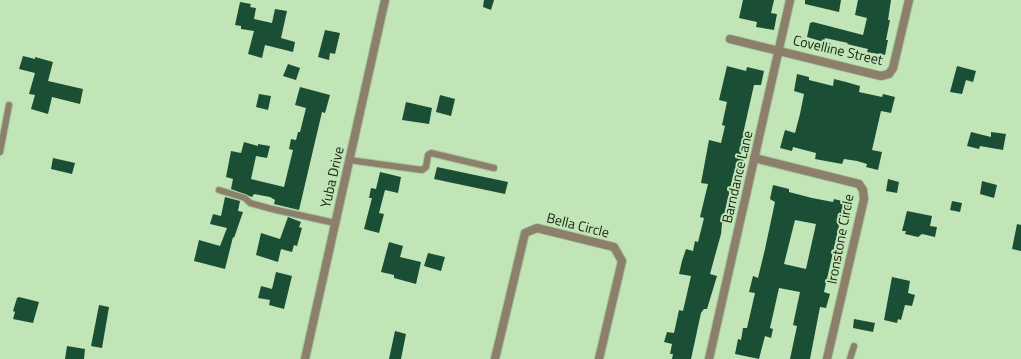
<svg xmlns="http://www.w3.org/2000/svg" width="1021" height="359" viewBox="0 0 1021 359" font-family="'Titillium Web',sans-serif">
  <rect width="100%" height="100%" fill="#c2e5b8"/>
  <g fill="#1a4f35" fill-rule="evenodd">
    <polygon points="484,0 494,0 491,10 483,7"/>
    <polygon points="743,0 774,0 771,13 777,14 774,30 756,27 757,22 739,18"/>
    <polygon points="805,0 841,0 839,12 805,4"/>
    <polygon points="858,0 891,0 888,20 890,20 886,40 888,40 885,55 867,52 868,49 847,44 848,43 825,38 824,42 807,37 810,23 813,22 863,35 867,18 855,15"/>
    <polygon points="240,2 251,4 250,7 256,8 254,19 272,23 275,9 287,11 281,38 295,42 293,52 265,45 262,58 248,54 254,31 241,29 241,26 235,25"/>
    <polygon points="325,30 340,33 335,54 330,53 329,60 318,57"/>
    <polygon points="23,56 35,59 35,57 53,62 48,81 83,89 80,104 52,97 48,114 31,109 35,95 29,94 35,73 19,69"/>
    <polygon points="288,64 300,68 296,80 283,76"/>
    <polygon points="727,66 746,71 747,67 764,71 761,85 754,85 743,134 744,137 746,138 740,157 744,158 741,172 734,172 722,224 721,234 710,274 717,276 707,309 704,309 701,313 691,359 672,359 673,354 670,354 672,344 664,342 667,332 674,333 679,310 683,311 691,276 679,274 682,261 686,249 693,251 695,241 698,242 704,218 700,217 708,184 701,183 709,140 721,143 725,126 722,125 727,102 719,100"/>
    <polygon points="957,66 976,71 973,82 966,80 962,94 950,92"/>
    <polygon points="797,74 809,77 809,80 833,86 834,79 846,82 860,86 859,92 882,97 883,94 895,97 891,113 881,111 872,150 882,152 878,170 866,167 867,164 857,161 844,159 842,164 815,159 816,153 793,147 792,151 780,148 785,130 795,133 800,114 804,94 794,91"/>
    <polygon points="300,87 330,95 325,113 322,112 299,210 274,204 275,200 270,197 254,194 252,197 231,189 233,179 226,177 231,151 241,153 244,142 258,146 258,144 270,146 267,158 256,156 251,179 284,187 293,150 289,149 291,139 296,140 298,132 300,132 306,108 295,105"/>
    <polygon points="259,94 271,96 268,110 256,107"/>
    <polygon points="440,95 455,99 451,116 436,112"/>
    <polygon points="406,102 432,108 429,124 402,120"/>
    <polygon points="971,132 991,137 991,132 1006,134 1003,150 980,146 979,149 967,146"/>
    <polygon points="53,158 75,163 72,174 51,169"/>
    <polygon points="437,167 508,182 505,194 434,179"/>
    <polygon points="380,172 401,177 398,193 385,190 379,213 384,214 379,233 364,229 372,198 369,198 371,188 376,189"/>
    <polygon points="888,179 899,182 897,193 886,191"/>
    <polygon points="982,181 997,185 994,198 980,194"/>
    <path d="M773 185 789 189V192L812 198 833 202 834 199 850 203 847 217H841L824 292 830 294 826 308 820 307 810 359H790L797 326 793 325 800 292 779 288 770 328 773 329 771 338 765 336 759 359 735 354 738 339 741 340 743 328H747L755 293 749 292 753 276 758 278 765 249 775 202 770 199ZM795 220 816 224 806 269 784 264Z"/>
    <polygon points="225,197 240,201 238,211 243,212 234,238 233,237 225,269 194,261 199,240 220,246 227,228 210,224 213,214 221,216"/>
    <polygon points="952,201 962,203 960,212 950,210"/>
    <polygon points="907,211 932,216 930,226 937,227 935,237 922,234 918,237 905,234 906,231 902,231"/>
    <polygon points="288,217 301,222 299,227 302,228 297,246 294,245 292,252 281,249 278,262 256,255 261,233 280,239"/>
    <polygon points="1017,224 1021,225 1021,251 1012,249"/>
    <polygon points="389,242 403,246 400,257 421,262 416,284 394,278 394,275 381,272"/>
    <polygon points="428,253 445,257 441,271 424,266"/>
    <polygon points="276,272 292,276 284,309 269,305 270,300 258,298 261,286 272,289"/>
    <polygon points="892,277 910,281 908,293 915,295 912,306 905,305 901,320 898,319 897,323 884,320"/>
    <polygon points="19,297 39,302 33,323 13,319 15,312 13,311 17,298"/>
    <polygon points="99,305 109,307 102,348 91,346"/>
    <polygon points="854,319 875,323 873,332 853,328"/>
    <polygon points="395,331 406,334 401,359 389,359"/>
    <polygon points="67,346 85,349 84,359 65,359"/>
  </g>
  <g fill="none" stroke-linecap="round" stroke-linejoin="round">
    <g stroke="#a3c29a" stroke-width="8">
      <g id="service">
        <polyline points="0,152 9,105"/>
        <polyline points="349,160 422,170 426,167 428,155 431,153 494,168"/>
        <polyline points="219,190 245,198 250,203 272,209 335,223"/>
        <polyline points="850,359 854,346"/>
      </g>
    </g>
    <g stroke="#a3c29a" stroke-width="10">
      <g id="minor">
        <polyline points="730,39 881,76 889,74 893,68 909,0"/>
        <polyline points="754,158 859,184 863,190 864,199 827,359"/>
        <polyline points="305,359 385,0"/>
        <polyline points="495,359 525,233 537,228 614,247 622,261 599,359"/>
        <polyline points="709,359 790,0"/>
      </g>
    </g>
    <use href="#service" stroke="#8c7f6c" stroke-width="6"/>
    <use href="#minor" stroke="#8c7f6c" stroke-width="8"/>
  </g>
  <g text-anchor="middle" stroke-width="4" stroke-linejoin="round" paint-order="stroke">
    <g font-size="14" fill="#152211" stroke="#c2e5b8">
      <text transform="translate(838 50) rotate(13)" y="5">Covelline Street</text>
      <text transform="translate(332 177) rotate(-77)" y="5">Yuba Drive</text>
      <text transform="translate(737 177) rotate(-77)" y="5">Barndance Lane</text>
      <text transform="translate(578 225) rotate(14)" y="5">Bella Circle</text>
      <text transform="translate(840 239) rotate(-79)" y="5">Ironstone Circle</text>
    </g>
  </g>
</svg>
